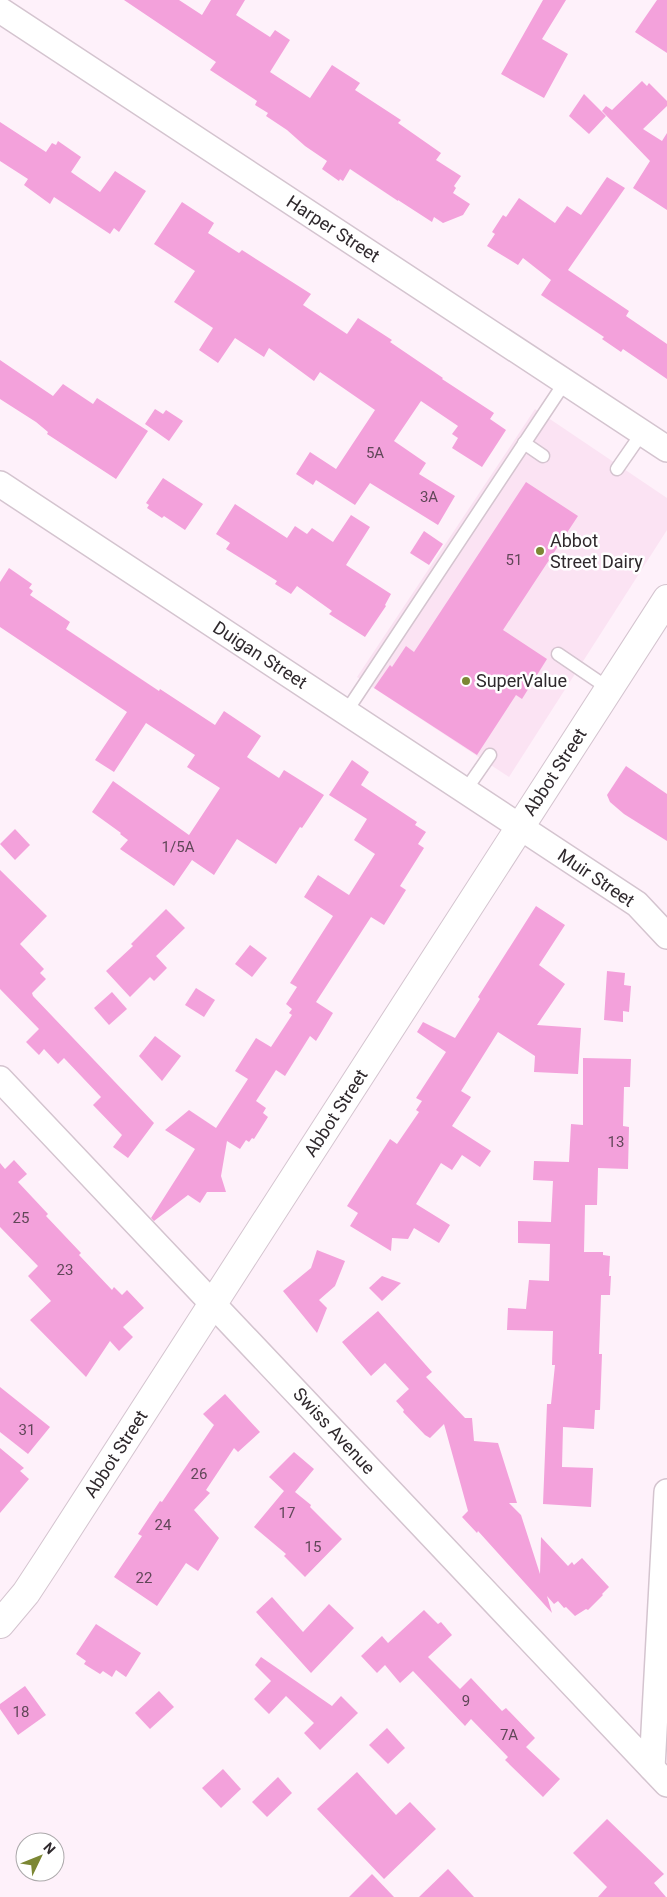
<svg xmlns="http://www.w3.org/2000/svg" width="667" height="1897" viewBox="0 0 667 1897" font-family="Roboto,sans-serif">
  <rect width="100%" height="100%" fill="#fef1fa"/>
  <polygon fill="#fbe3f3" points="535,409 667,498 667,530 509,777 357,677"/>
  <g fill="#f3a1db">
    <polygon points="124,0 179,0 202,15 211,0 245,0 236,15 270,37 275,30 290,40 270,72 310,98 332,65 360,83 355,90 401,120 398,123 441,153 436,160 461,176 454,186 456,188 453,193 470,204 463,215 443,223 434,217 432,222 398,200 398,201 350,169 343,181 340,179 339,181 322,169 327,161 305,146 287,130 266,116 268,113 255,105 257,101 210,70 216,62"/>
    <polygon points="543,0 566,0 542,39 568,54 544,98 501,74"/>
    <polygon points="657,0 667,0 667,53 635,32"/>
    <polygon points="642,81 647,86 649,83 667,101 667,106 643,129 662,141 667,133 667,210 633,188 650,161 602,111 606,106 612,110"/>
    <polygon points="584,94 606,116 589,134 569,116"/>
    <polygon points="0,122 46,152 52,143 56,145 58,141 81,157 71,172 100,192 115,171 146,191 119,232 114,228 110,234 54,197 50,204 24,185 28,179 0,161"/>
    <polygon points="607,177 625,188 568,270 629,311 626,316 667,344 667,379 623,349 621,352 602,339 604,337 541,295 551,280 523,258 518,265 487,246 495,234 492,232 503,215 506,217 519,198 555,223 567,206 581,215"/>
    <polygon points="182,202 214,223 208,233 239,253 242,250 311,294 303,305 347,334 358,318 392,340 390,342 443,378 442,379 494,413 490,419 506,430 482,467 452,448 458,438 452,434 458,426 421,401 394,441 426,463 419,474 455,496 438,525 370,483 355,505 316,480 313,485 296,474 310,452 336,469 375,410 320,372 314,381 269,348 264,357 235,338 218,363 199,350 213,328 174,302 195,271 154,244"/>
    <polygon points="0,360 53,396 63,384 93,404 97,398 148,431 116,479 47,434 48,432 36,422 0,399"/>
    <polygon points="155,409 163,414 166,410 183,421 169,441 145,424"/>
    <polygon points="163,478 203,504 185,530 164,516 162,518 147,508 149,505 146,503"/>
    <polygon points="526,482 578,516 503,630 547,659 522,699 516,695 477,755 374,688 390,665 392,667 406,646 414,652"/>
    <polygon points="235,504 287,538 295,526 307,534 312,528 333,542 351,515 370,527 346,565 391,594 385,605 386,606 365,637 329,614 332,611 297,586 291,594 275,584 277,581 226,549 230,543 216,534"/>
    <polygon points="424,531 443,544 429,565 410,553"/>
    <polygon points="9,568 32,584 29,588 33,591 30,595 70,622 66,629 159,691 160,689 215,725 224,711 261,736 247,757 279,778 284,770 324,795 302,828 300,827 276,864 237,839 214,875 192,860 174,886 120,849 128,840 120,834 121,833 92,812 113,781 189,835 220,788 187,767 195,755 146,723 114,772 95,760 127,712 0,627 0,582"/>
    <polygon points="352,760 369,772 361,785 417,822 415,825 426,832 418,844 424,848 400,886 406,890 384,925 371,917 316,1002 333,1013 316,1041 310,1036 285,1076 276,1070 256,1101 266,1108 263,1113 268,1117 254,1139 252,1138 249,1142 246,1140 240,1149 227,1141 221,1176 226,1192 207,1192 200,1203 188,1195 154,1221 151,1218 195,1149 165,1130 189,1110 216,1128 248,1079 235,1071 256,1038 271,1047 292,1015 289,1013 292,1009 286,1004 297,987 290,983 333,916 304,897 318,875 349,895 375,854 354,840 367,819 329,795"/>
    <polygon points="626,766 667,794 667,841 624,814 610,802 607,795"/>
    <polygon points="15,829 30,845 15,860 0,844"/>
    <polygon points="0,870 47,916 20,944 44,969 40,973 46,979 32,993 33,996 154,1123 128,1158 113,1147 122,1135 93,1105 101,1097 64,1058 58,1064 44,1049 39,1055 26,1042 39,1029 0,989"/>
    <polygon points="536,906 565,925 539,965 565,984 537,1025 581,1028 578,1074 534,1072 535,1056 498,1032 461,1091 471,1097 452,1126 491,1151 480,1167 462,1155 452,1170 441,1163 416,1204 450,1225 439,1243 414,1228 408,1239 392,1238 391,1251 350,1226 358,1213 347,1206 390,1139 397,1144 419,1112 416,1110 422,1101 416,1098 446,1052 417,1032 423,1022 455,1038 480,999 478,997"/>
    <polygon points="166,909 185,928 156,956 167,968 154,981 150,977 130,997 106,971 133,946 131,944"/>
    <polygon points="250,945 267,958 252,977 235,964"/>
    <polygon points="607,971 625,973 624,985 631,986 629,1012 623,1011 623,1022 604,1020"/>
    <polygon points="196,988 215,1000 204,1017 185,1005"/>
    <polygon points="112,992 127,1009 109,1025 94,1008"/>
    <polygon points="155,1036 181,1056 162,1081 139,1056"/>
    <polygon points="583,1058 631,1059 630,1087 624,1087 623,1126 629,1127 628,1169 598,1168 597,1205 585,1205 584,1252 603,1252 603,1255 610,1256 609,1276 611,1276 610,1295 601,1295 599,1354 602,1354 600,1410 595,1410 594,1429 563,1427 562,1467 593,1468 591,1507 543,1504 547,1404 551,1404 555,1365 552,1365 553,1331 507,1330 508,1308 526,1309 529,1280 549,1281 550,1244 518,1243 518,1221 551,1222 553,1181 533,1180 534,1161 569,1162 571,1124 583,1125"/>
    <polygon points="14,1160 27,1174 18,1182 48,1214 46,1216 81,1253 79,1255 112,1290 114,1287 122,1295 127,1290 144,1308 123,1327 133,1337 119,1351 110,1341 86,1377 30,1320 51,1301 28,1276 38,1266 0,1227 0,1163 5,1169"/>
    <polygon points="317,1250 345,1261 335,1286 319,1300 327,1308 317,1333 283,1291 311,1268"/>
    <polygon points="382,1276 401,1283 382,1301 369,1288"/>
    <polygon points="378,1311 432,1372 426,1377 465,1418 472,1418 474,1441 498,1443 517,1503 509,1503 521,1515 540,1574 541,1537 568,1566 572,1562 574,1565 582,1558 609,1587 602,1594 603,1595 588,1610 586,1609 575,1616 566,1607 564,1608 558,1601 554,1604 547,1596 552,1613 478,1531 477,1533 462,1517 468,1511 444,1424 430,1438 425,1435 403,1412 404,1410 396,1401 409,1389 385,1363 371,1376 342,1342"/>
    <polygon points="0,1387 50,1427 28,1454 0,1432"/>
    <polygon points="225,1394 260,1432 238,1452 234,1448 206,1490 210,1493 194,1510 219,1538 198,1571 186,1563 157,1606 114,1577 142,1536 138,1534 160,1501 162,1502 214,1425 203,1414"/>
    <polygon points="0,1448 24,1468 20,1471 29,1479 0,1513"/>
    <polygon points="294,1452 314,1469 295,1492 311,1505 310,1507 342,1539 305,1577 284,1556 286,1554 254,1527 284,1491 269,1477"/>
    <polygon points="272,1597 303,1632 329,1604 354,1628 311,1673 256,1612"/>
    <polygon points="424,1610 438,1624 441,1622 452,1635 428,1657 460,1689 471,1678 502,1711 506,1708 535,1738 526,1747 560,1779 543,1797 505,1760 508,1757 471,1719 465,1726 413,1671 400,1683 385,1665 377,1673 361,1656 382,1636 388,1643"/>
    <polygon points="96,1624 141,1653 126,1677 116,1670 112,1677 103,1671 100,1674 84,1664 86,1661 76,1654"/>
    <polygon points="261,1657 332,1706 341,1696 358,1713 320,1750 304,1733 314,1723 286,1696 269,1714 254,1699 271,1681 255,1665"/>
    <polygon points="25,1686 46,1715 18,1735 0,1709 0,1704"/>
    <polygon points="159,1691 174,1707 150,1729 135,1713"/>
    <polygon points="387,1728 405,1748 388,1764 369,1745"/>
    <polygon points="223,1769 241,1789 221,1808 202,1788"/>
    <polygon points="357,1772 396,1815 410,1802 436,1829 384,1879 317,1809"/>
    <polygon points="278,1777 292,1793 267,1817 252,1802"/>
    <polygon points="607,1819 664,1874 654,1883 666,1897 598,1897 607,1887 573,1853"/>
    <polygon points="448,1869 474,1897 419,1897"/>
    <polygon points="372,1874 394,1897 349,1897"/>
  </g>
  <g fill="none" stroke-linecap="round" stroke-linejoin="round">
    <g stroke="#d4c4cf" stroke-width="15">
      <g id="lane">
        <polyline points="524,443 543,456"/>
        <polyline points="617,469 642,433"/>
        <polyline points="558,654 608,688"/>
        <polyline points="346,712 565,382"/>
        <polyline points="465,791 490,755"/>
      </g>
    </g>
    <g stroke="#d4c4cf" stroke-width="28">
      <g id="street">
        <polyline points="0,10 667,449"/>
        <polyline points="0,484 637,904 667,936"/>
        <polyline points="0,1079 667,1784"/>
        <polyline points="652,1768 667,1492"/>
      </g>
    </g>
    <g stroke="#d4c4cf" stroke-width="30">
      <polyline id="secondary" points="0,1624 26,1593 47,1561 667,599"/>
    </g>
    <use href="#lane" stroke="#fff" stroke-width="12"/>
    <use href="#street" stroke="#fff" stroke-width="25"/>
    <use href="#secondary" stroke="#fff" stroke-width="28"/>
  </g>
  <g fill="#7c8734" stroke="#fff" stroke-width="2">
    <circle cx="540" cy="551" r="5"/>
    <circle cx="466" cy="681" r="5"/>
  </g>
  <g text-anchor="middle" stroke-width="5" stroke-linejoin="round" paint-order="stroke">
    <g font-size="15" fill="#604758">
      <text x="375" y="458">5A</text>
      <text x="429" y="502">3A</text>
      <text x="514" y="565">51</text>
      <text x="178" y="852">1/5A</text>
      <text x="616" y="1147">13</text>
      <text x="21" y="1223">25</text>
      <text x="65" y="1275">23</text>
      <text x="27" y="1435">31</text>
      <text x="199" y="1479">26</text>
      <text x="287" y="1518">17</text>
      <text x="163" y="1530">24</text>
      <text x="313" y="1552">15</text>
      <text x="144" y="1583">22</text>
      <text x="466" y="1706">9</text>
      <text x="21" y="1717">18</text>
      <text x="509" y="1740">7A</text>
    </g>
    <g font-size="18" fill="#2f292d" stroke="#fff">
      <text transform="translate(333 229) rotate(33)" y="6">Harper Street</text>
      <text transform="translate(260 655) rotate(33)" y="6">Duigan Street</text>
      <text transform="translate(555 772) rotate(-57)" y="6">Abbot Street</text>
      <text transform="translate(596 878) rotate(34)" y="6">Muir Street</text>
      <text transform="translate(336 1113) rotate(-57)" y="6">Abbot Street</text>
      <text transform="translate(334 1431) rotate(47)" y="6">Swiss Avenue</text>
      <text transform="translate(116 1454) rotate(-57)" y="6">Abbot Street</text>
    </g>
    <g font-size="18" fill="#2f292d" stroke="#fff" text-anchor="start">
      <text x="550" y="547">Abbot<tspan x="550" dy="21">Street Dairy</tspan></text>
      <text x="476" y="687">SuperValue</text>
    </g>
  </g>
  <g transform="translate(40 1857) rotate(47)"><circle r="24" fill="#ffffff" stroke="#aca9ab"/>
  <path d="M0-4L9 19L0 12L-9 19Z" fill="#7c8734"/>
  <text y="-8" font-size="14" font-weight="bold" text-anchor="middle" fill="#2f292d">N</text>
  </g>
</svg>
